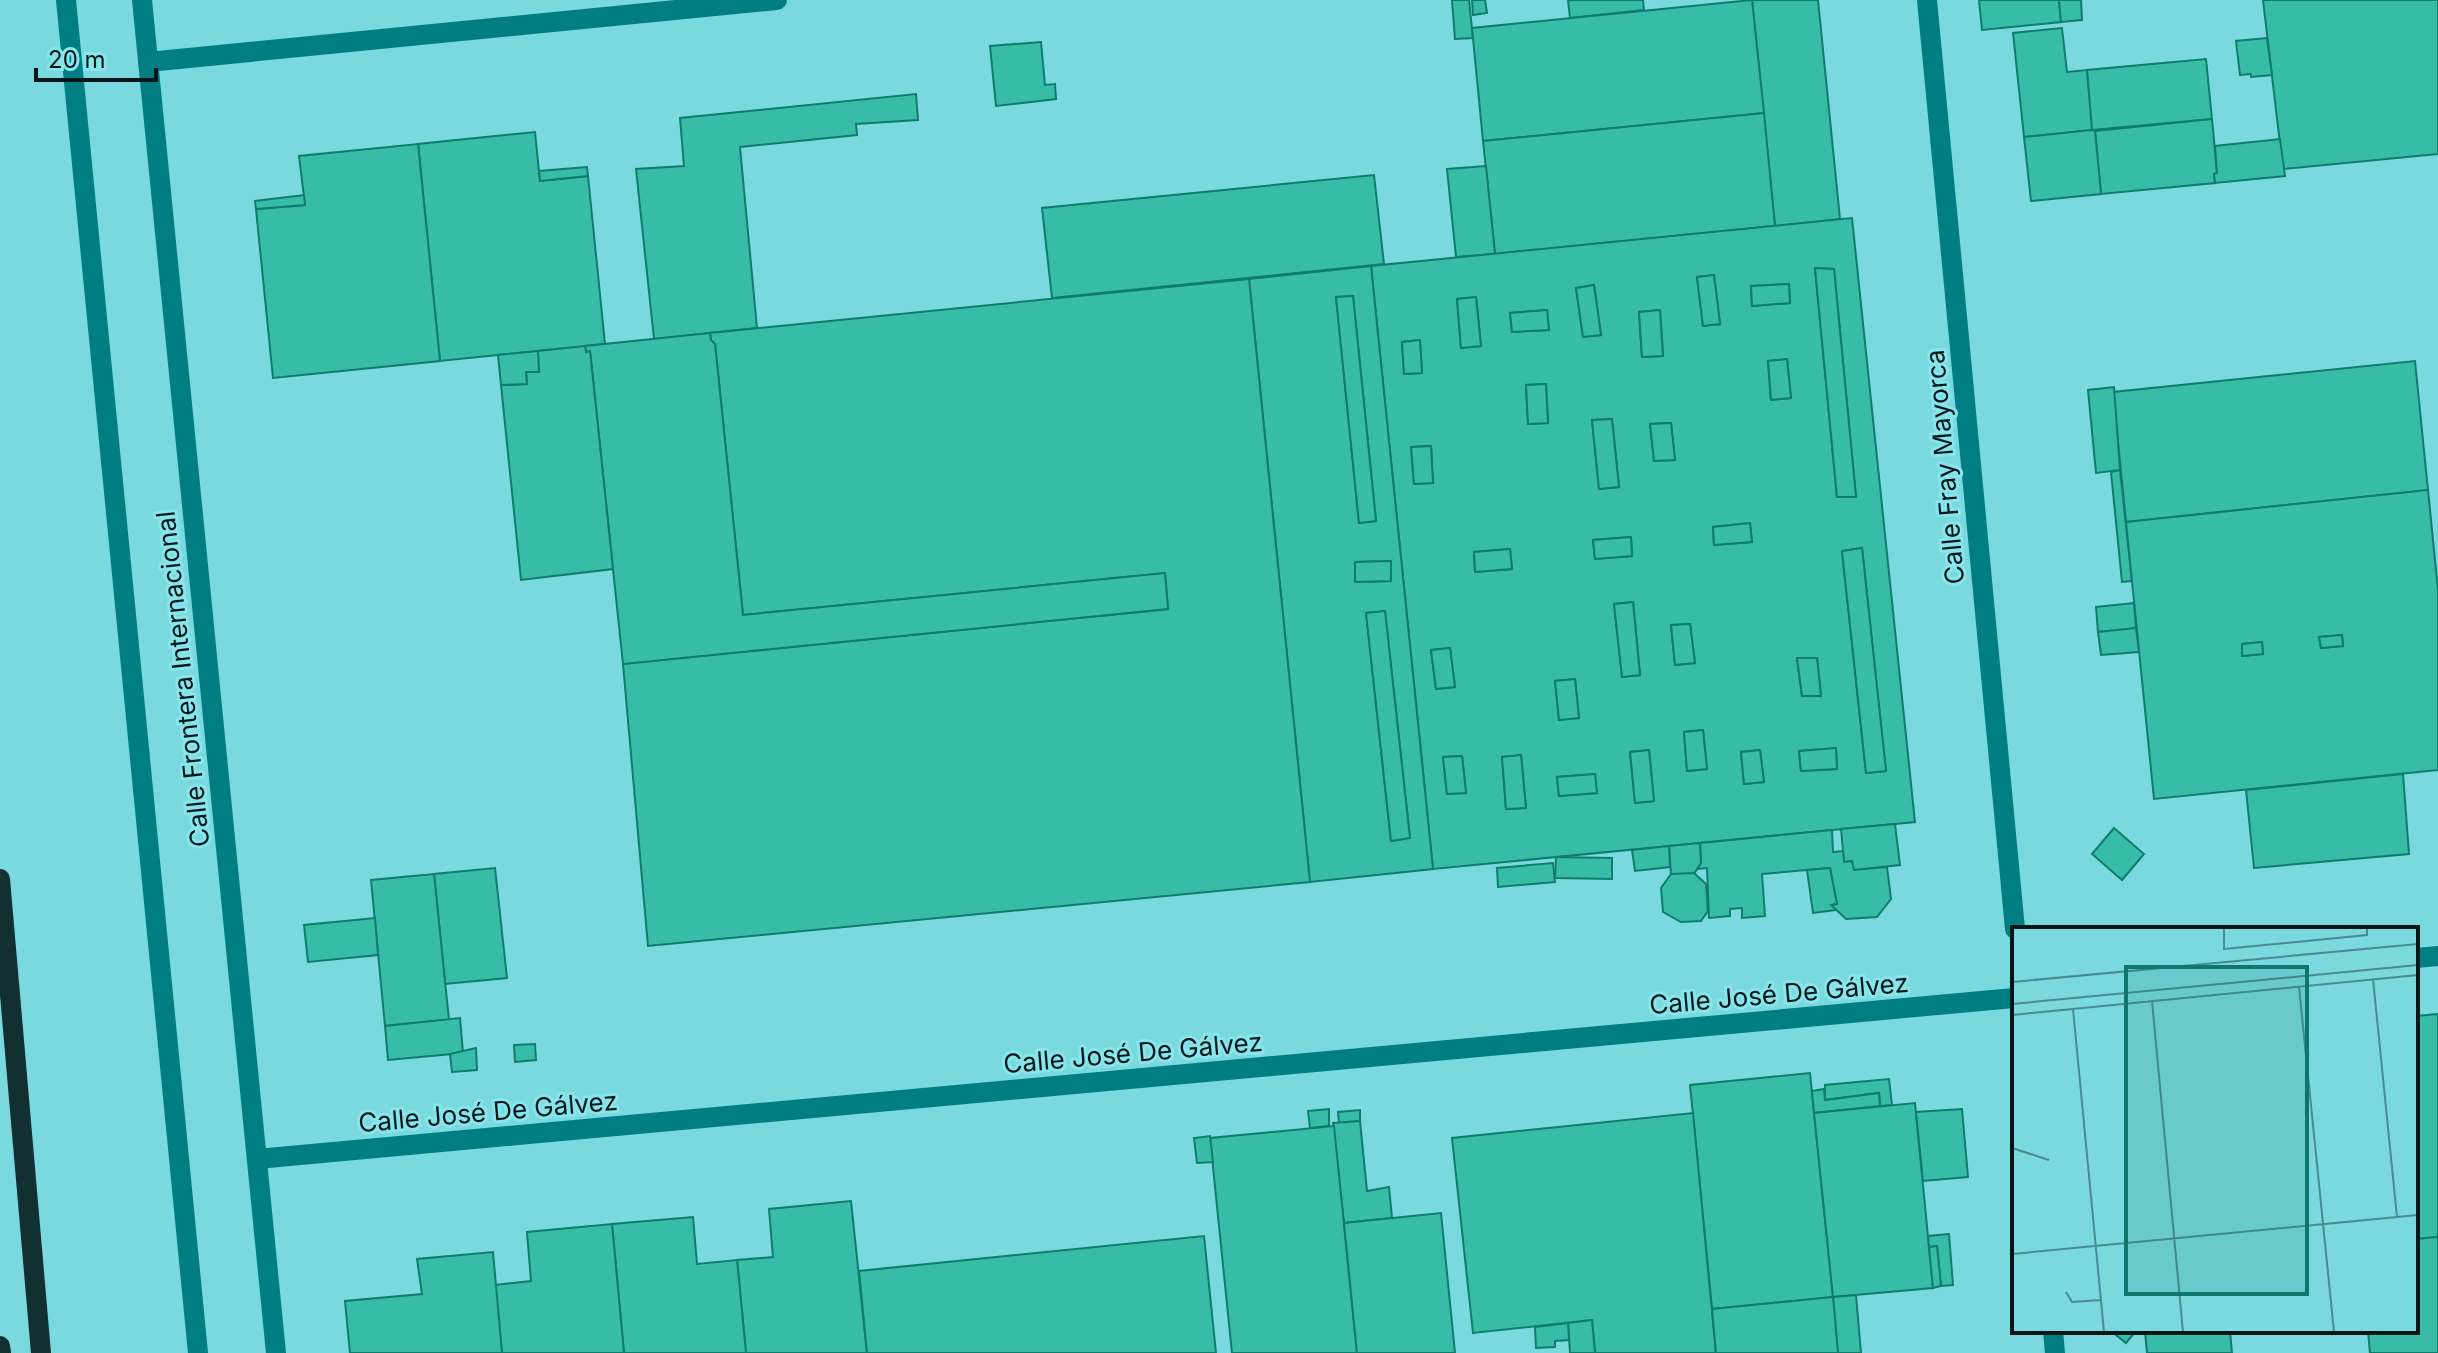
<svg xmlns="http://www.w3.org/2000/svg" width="2438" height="1353" viewBox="0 0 2438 1353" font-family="Inter,sans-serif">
  <rect width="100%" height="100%" fill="#79d9df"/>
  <g fill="#37bca8" stroke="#107c6d" stroke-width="2" fill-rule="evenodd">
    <polygon points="1452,0 1469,0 1473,38 1455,39"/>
    <polygon points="1472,0 1485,0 1487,13 1473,15"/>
    <polygon points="1568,0 1643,0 1644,10 1570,18"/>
    <polygon points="1752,0 1818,0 1840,219 1775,226"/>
    <polygon points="1752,0 1764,113 1483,141 1472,28"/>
    <polygon points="1979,0 2059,0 2061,22 1982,30"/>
    <polygon points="2059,0 2081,0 2082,20 2061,22"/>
    <polygon points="2263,0 2438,0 2438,154 2283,169"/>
    <polygon points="2062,28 2067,72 2087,70 2093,130 2024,137 2013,33"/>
    <polygon points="2267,38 2272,75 2251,77 2251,74 2240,75 2236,41"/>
    <polygon points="1041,42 1045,85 1055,84 1056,99 996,106 990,46"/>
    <polygon points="2206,59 2212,119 2092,130 2087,70"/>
    <polygon points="916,94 918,120 856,124 857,135 740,147 757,328 654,339 636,169 684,166 680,118"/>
    <polygon points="1764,113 1775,226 1495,254 1483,141"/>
    <polygon points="2212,119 2217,173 2214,174 2215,183 2101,194 2095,131"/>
    <polygon points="2092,130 2095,131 2101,194 2031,201 2024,137"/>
    <polygon points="535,132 540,181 588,176 605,344 440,361 418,144"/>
    <polygon points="2280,139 2285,176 2215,183 2214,174 2217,173 2215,146"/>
    <polygon points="418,144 440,361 273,378 256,209 305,205 299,156"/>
    <polygon points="1486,166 1495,254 1456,257 1447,169"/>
    <polygon points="587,167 588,176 540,181 539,171"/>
    <polygon points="1374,175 1384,264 1052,298 1042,208"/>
    <polygon points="304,195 305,205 256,209 255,201"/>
    <path d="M1852 218 1915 822 1433 869 1371 266ZM1815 268 1834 269 1856 497H1837ZM1714 275 1720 324 1703 326 1697 277ZM1789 284 1790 303 1752 306 1751 286ZM1594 285 1601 335 1583 337 1576 288ZM1476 297 1481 346 1461 348 1457 299ZM1547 310 1549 330 1512 332 1510 313ZM1660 310 1663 356 1642 357 1639 312ZM1420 340 1422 373 1404 374 1402 342ZM1787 359 1791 398 1771 400 1768 361ZM1546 384 1548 423 1528 424 1526 385ZM1612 419 1619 487 1599 489 1592 420ZM1671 423 1675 460 1654 461 1650 424ZM1431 446 1433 483 1414 484 1411 447ZM1750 523 1752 542 1714 545 1713 527ZM1631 537 1632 556 1595 559 1593 540ZM1862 548 1886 771 1866 773 1842 551ZM1510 549 1512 569 1475 572 1474 552ZM1633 602 1640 675 1622 677 1614 604ZM1690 624 1695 663 1675 665 1671 625ZM1450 648 1455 687 1436 689 1431 650ZM1797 658H1817L1821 696H1802ZM1575 679 1579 718 1559 720 1555 681ZM1703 730 1707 769 1687 771 1684 732ZM1836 748 1837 769 1801 771 1799 751ZM1649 750 1654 801 1635 803 1630 752ZM1760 750 1764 782 1744 784 1741 752ZM1521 755 1526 808 1506 809 1502 757ZM1462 756 1466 793 1447 794 1443 757ZM1595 774 1597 793 1559 796 1557 777Z"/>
    <path d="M1371 266 1433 869 1310 882 1249 279ZM1353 296 1376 521 1359 523 1336 297ZM1391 561V581L1355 582V562ZM1385 611 1410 838 1391 841 1366 613Z"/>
    <polygon points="1815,268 1834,269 1856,497 1837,497"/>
    <polygon points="1714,275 1720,324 1703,326 1697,277"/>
    <polygon points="1249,279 1310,882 648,946 623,664 1168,609 1165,573 743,615 715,344 711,340 710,333"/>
    <polygon points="1789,284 1790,303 1752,306 1751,286"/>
    <polygon points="1594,285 1601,335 1583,337 1576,288"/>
    <polygon points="1353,296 1376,521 1359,523 1336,297"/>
    <polygon points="1476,297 1481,346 1461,348 1457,299"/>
    <polygon points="1547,310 1549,330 1512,332 1510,313"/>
    <polygon points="1660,310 1663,356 1642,357 1639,312"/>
    <polygon points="710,333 711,340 715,344 743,615 1165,573 1168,609 623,664 590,351 586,352 585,346"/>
    <polygon points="1420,340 1422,373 1404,374 1402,342"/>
    <polygon points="585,346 586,352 590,351 613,569 521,580 501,385 527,384 526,372 539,372 538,351"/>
    <polygon points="538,351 539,372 526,372 527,384 501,385 498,355"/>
    <polygon points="1787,359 1791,398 1771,400 1768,361"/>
    <polygon points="2415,361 2428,490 2126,522 2113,392"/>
    <polygon points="1546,384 1548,423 1528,424 1526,385"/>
    <polygon points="2114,387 2120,470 2096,473 2088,390"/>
    <polygon points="1612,419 1619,487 1599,489 1592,420"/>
    <polygon points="1671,423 1675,460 1654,461 1650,424"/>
    <polygon points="1431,446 1433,483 1414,484 1411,447"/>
    <polygon points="2120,470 2132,581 2122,582 2111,472"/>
    <path d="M2428 490 2438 590V770L2154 799 2126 522ZM2342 635 2343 646 2321 648 2319 637ZM2262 642 2263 654 2242 656V644Z"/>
    <polygon points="1750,523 1752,542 1714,545 1713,527"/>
    <polygon points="1631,537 1632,556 1595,559 1593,540"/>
    <polygon points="1862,548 1886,771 1866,773 1842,551"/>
    <polygon points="1510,549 1512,569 1475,572 1474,552"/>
    <polygon points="1391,561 1391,581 1355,582 1355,562"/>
    <polygon points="1633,602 1640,675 1622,677 1614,604"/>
    <polygon points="2134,603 2136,628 2098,632 2096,607"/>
    <polygon points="1385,611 1410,838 1391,841 1366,613"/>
    <polygon points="1690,624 1695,663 1675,665 1671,625"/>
    <polygon points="2136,628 2139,652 2101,655 2098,632"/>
    <polygon points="2342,635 2343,646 2321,648 2319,637"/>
    <polygon points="2262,642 2263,654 2242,656 2242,644"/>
    <polygon points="1450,648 1455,687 1436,689 1431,650"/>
    <polygon points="1797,658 1817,658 1821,696 1802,696"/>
    <polygon points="1575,679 1579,718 1559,720 1555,681"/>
    <polygon points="1703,730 1707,769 1687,771 1684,732"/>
    <polygon points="1836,748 1837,769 1801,771 1799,751"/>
    <polygon points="1649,750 1654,801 1635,803 1630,752"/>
    <polygon points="1760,750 1764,782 1744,784 1741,752"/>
    <polygon points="1521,755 1526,808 1506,809 1502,757"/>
    <polygon points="1462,756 1466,793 1447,794 1443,757"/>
    <polygon points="1595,774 1597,793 1559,796 1557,777"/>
    <polygon points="2403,774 2409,854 2254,868 2246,790"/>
    <polygon points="1895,824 1900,865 1854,870 1852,861 1844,862 1841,829"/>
    <polygon points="2114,828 2144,854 2122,880 2092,854"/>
    <polygon points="1832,830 1833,852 1843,851 1844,862 1852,861 1854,870 1887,867 1891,899 1877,917 1846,919 1831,905 1837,904 1830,868 1762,874 1765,916 1742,918 1742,908 1730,909 1730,916 1709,918 1707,868 1697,869 1701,863 1700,843"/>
    <polygon points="1700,843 1701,863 1694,874 1671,875 1669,846"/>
    <polygon points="1669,846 1670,867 1635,871 1632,850"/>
    <polygon points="1556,857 1612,858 1612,879 1555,878"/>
    <polygon points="1553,863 1555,882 1498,887 1497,868"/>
    <polygon points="495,868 507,978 445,984 434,874"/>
    <polygon points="1830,868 1837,904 1831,905 1836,910 1813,913 1807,870"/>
    <polygon points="1694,873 1706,884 1708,911 1701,921 1681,922 1663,912 1661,888 1671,874"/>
    <polygon points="434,874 449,1020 385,1026 371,880"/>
    <polygon points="375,918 378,955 308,962 304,925"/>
    <polygon points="2438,1014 2438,1237 2416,1239 2416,1016"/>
    <polygon points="460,1018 463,1053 388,1060 385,1026"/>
    <polygon points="535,1044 536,1060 515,1062 514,1045"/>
    <polygon points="476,1048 477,1070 452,1072 450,1054"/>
    <polygon points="1810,1073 1833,1297 1712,1309 1690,1085"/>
    <polygon points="1889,1079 1892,1105 1880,1106 1879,1093 1825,1100 1825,1085"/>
    <polygon points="1824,1089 1825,1100 1879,1093 1880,1106 1814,1113 1812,1091"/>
    <polygon points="1915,1103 1933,1288 1833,1297 1814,1113"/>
    <polygon points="1329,1109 1329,1126 1310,1128 1308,1111"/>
    <polygon points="1962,1109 1968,1177 1923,1181 1916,1112"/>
    <polygon points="1360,1110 1360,1121 1339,1123 1338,1112"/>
    <polygon points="1693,1113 1716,1353 1595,1353 1592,1320 1473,1333 1452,1138"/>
    <polygon points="1360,1121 1367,1191 1389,1187 1392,1218 1344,1223 1333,1123"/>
    <polygon points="1334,1126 1357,1353 1232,1353 1210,1138"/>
    <polygon points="1210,1136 1213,1162 1197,1163 1194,1138"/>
    <polygon points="851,1201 867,1353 746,1353 737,1260 773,1257 769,1209"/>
    <polygon points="1441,1213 1455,1353 1357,1353 1344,1223"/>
    <polygon points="693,1217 697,1264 737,1260 746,1353 624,1353 612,1224"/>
    <polygon points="612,1224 624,1353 502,1353 495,1285 531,1281 527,1232"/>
    <polygon points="1949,1234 1953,1285 1941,1286 1937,1246 1929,1247 1928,1236"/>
    <polygon points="1204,1236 1216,1353 867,1353 859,1271"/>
    <polygon points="2438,1237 2438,1353 2370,1353 2368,1331 2416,1331 2416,1239"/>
    <polygon points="1937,1246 1941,1286 1933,1288 1929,1247"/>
    <polygon points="493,1252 502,1353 350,1353 345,1301 422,1294 417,1259"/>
    <polygon points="1856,1295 1861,1353 1838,1353 1833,1297"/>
    <polygon points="1833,1297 1838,1353 1716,1353 1712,1309"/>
    <polygon points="1592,1320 1595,1353 1570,1353 1568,1323"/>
    <polygon points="1568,1323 1569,1340 1555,1341 1555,1347 1536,1348 1535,1327"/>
    <polygon points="2111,1331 2136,1331 2126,1343"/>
    <polygon points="2145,1331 2230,1331 2232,1353 2147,1353"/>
  </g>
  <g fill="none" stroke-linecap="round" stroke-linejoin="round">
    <g stroke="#007e84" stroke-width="20">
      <polyline points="66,0 198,1353"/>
      <polyline points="142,0 276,1353"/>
      <polyline points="1927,0 2015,929"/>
      <polyline points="148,62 777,0"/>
      <polyline points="2416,958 2438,956"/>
      <polyline points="257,1159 2014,998"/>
      <polyline points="2053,1331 2055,1353"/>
    </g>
    <g stroke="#122f31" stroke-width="20">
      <polyline points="0,879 41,1353"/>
      <polyline points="0,1346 1,1353"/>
    </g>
  </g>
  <g text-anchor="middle" stroke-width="6" stroke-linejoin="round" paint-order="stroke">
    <g font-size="26" fill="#001719" stroke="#86e6ec">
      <text transform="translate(1945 467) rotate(-95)" y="9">Calle Fray Mayorca</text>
      <text transform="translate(183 679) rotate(-96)" y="9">Calle Frontera Internacional</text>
      <text transform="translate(1779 994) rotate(-5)" y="9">Calle José De Gálvez</text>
      <text transform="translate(1133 1053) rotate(-5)" y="9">Calle José De Gálvez</text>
      <text transform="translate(488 1112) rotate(-5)" y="9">Calle José De Gálvez</text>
    </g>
  </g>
  <g transform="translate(2012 927)">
    <rect width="406" height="406" fill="#79d9df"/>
    <path fill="none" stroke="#498b90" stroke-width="2" d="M212 1V22L355 8V1M361 52 385 290M0 55 406 17M287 60 322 405M140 74 171 405M0 77 406 38M61 82 92 405M0 88 406 48M0 221 37 233M0 327 406 288M54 365 60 375 89 373"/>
    <path fill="#0f766e" fill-opacity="0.15" stroke="#0f766e" stroke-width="4" d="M114 40H295V367H114Z"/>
    <rect width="406" height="406" fill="none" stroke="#001719" stroke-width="4"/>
  </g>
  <path d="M36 68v12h120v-12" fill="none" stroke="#001719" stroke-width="4"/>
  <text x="48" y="68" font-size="24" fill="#001719" stroke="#86e6ec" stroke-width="6" paint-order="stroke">20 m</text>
</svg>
